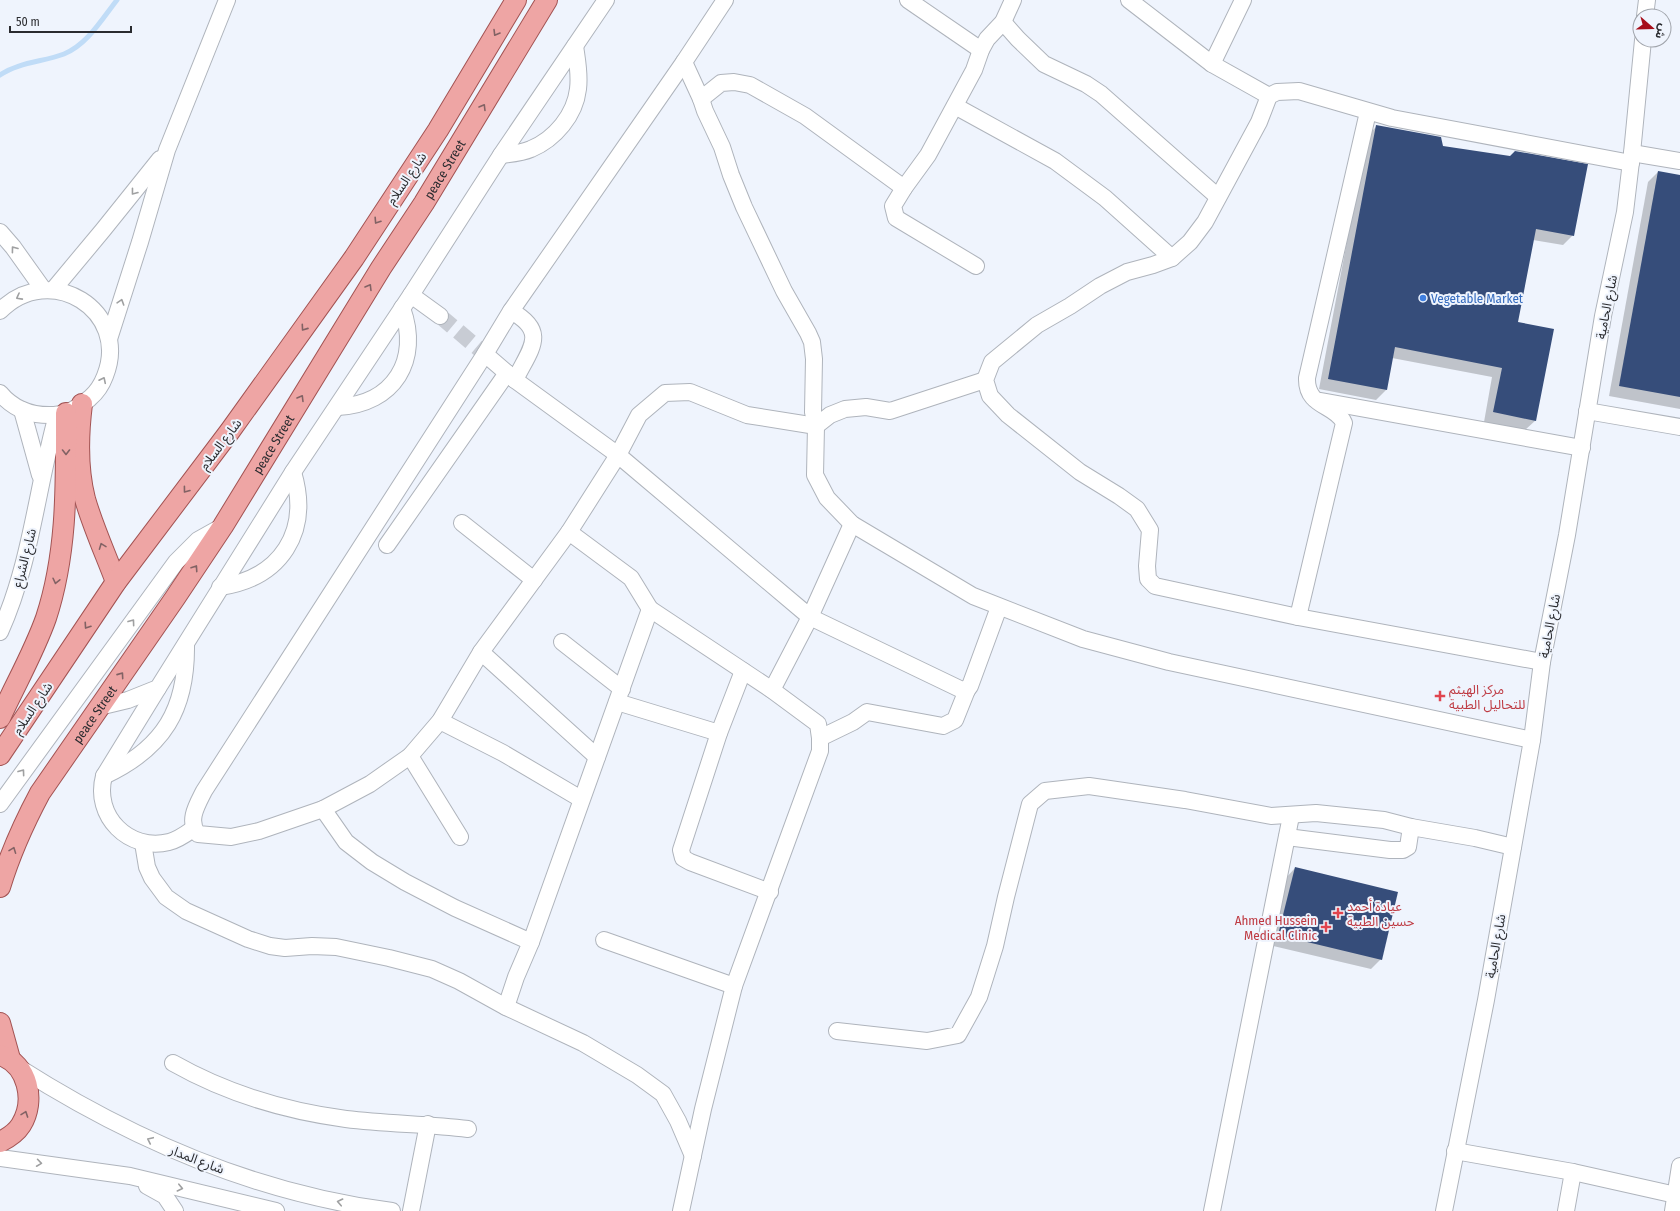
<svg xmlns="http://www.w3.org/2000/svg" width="1680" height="1211" viewBox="0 0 1680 1211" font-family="'Fira Sans Condensed','Noto Sans Arabic',sans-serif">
  <rect width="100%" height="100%" fill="#eff4fd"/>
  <g fill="#0003">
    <polygon points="1377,126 1442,147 1573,235 1563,245 1533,240 1517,323 1536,420 1525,430 1484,422 1492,377 1392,358 1386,390 1376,400 1319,389 1367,136"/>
    <polygon points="1658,172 1680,176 1680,409 1609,396 1648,182"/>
    <polygon points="1295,868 1381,959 1371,969 1269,945 1285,879"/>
  </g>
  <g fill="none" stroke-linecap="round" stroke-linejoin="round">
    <path stroke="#c0dcf7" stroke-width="5" d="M0 75C19 62 43 62 64 54 87 45 102 19 117 0"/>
  </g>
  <g fill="#364d7a">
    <polygon points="1376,125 1441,137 1443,146 1510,156 1515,151 1588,164 1574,236 1536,229 1518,322 1554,329 1536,421 1493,412 1502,368 1395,347 1387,390 1328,379"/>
    <polygon points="1658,171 1680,175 1680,397 1619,386"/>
    <polygon points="1295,867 1398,892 1382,960 1278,935"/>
  </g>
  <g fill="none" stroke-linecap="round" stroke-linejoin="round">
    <polyline stroke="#c8ccd4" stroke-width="16" stroke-dasharray="16 8" stroke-linecap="butt" points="440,316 485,354"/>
    <g stroke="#afb4bc" stroke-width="18">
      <g id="minor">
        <path d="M725 0 684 62 511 311 485 354 204 791C197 805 187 821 198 834L231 837 259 831 323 809 370 784 410 756 440 721 481 652 569 532 618 455 639 415 665 393 690 392 747 415 816 426 830 415 845 409 866 407 890 411 985 380"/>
        <polyline points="908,0 981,50"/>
        <polyline points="1129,0 1212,64 1269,96"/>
        <polyline points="1645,16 1647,0"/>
        <polyline points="1003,22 1018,39 1044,64 1086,84 1101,94 1218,197"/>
        <polyline points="684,62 701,99 705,111 722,147 731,175 744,207 784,291 808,333 812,342 814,359 813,412 816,426 815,475 827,498 852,524 973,596 1083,639 1169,662 1532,740"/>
        <polyline points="1212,64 1243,0"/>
        <polyline points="701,99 721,83 734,82 750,85 805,116 904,188"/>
        <polyline points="955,106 1055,161 1105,198 1172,258"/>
        <polyline points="1632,153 1680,161"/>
        <path d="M501 155C512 154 522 153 531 149 555 139 575 115 578 89 580 74 577 60 575 46"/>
        <polyline points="0,232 13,247 43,289"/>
        <polyline points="976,266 896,218 893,206 904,188 928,155 974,70 981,50 987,39 1003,22 1013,0"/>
        <polyline points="53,290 103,230 160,159"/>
        <polyline points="411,295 440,316"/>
        <path d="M0 311C50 260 131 311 105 376 102 384 97 392 90 398 80 407 68 414 54 415 34 416 14 410 0 393"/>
        <path d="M511 311C549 332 530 349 515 380"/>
        <polyline points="109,339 140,242 167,150 227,0"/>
        <polyline points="485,354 515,380 618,455 810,617 960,689 967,690 970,686 999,607"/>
        <polyline points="1321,401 1582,448"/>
        <path d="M338 407C394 404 421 360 402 308"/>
        <polyline points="22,410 40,475"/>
        <polyline points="1587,411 1680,427"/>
        <polyline points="462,523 534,580"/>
        <polyline points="387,545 507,373"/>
        <path d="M220 587C281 578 311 532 293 472"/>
        <polyline points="650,609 772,690 818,724 820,738 820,751 734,986 703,1109 681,1211"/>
        <path d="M1298 617 1344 423C1336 404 1306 408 1307 378L1368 112"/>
        <path d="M0 632C31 564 37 487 57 415"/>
        <polyline points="562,642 622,689"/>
        <polyline points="481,652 597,757"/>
        <polyline points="1542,662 1298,617 1155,586 1148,579 1147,566 1150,530 1137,509 1119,496 1080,472 1008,415 990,396 985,380 992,362 1037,325 1070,306 1100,286 1127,272 1153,265 1172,258 1190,242 1205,222 1259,122 1269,96 1277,92 1299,91 1392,118 1631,163"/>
        <polyline points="743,671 719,733 681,850 683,858 690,862 770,892"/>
        <path d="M158 688 104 776C93 816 129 852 169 842 178 840 186 834 193 829"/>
        <polyline points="772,690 810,617 852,524"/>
        <polyline points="617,702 719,733"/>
        <polyline points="99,707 128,700 158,688 293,472 411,295 501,155 606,0"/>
        <polyline points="440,721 503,753 581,799"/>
        <polyline points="820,738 853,722 867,712 943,726 955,720 967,690"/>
        <polyline points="410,756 460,837"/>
        <path d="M104 776C164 748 187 709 186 644"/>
        <polyline points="0,804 176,562 198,540 223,526"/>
        <polyline points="323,809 346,842 372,862 405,882 455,908 531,942 516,977 506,1007"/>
        <polyline points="1287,837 1390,850 1403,850 1408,847 1411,827"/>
        <polyline points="143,843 147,867 152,878 166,897 186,911 248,939 270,946 285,948 312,946 336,947 389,958 432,969 459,981 506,1007 583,1043 637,1075 663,1094 678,1121 693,1156"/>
        <polyline points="604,940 734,986"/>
        <polyline points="531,942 650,609 631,578 569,532"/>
        <polyline points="837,1031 927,1041 958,1035 979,997 995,946 1006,897 1030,804 1045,791 1089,786 1185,800 1271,816 1316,813 1384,820 1411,827 1475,838 1513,847"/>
        <path d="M173 1063C226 1093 286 1111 346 1119 387 1124 427 1124 468 1129"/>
        <path d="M18 1067C131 1139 258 1194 392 1211"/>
        <polyline points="1455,1151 1573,1172 1680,1196"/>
        <polyline points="0,1158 130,1176 276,1211"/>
        <polyline points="147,1186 165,1196 175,1211"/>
        <polyline points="411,1211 428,1124"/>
        <polyline points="1212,1211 1291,816"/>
        <polyline points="1444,1211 1486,1000 1532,740 1542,662 1567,535 1603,316 1625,212 1632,153 1643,40"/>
        <polyline points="1566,1211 1573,1172"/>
        <polyline points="1673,1211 1680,1166"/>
      </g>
    </g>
    <g stroke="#a25353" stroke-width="22">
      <g id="major">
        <path d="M82 404C78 436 77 468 85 499 93 527 106 555 116 582"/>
        <path d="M0 718C15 685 34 652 46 618 68 551 66 482 66 413"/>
        <polyline points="0,755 116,582 230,431 354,258 438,130 516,0"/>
        <path id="s1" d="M0 887C10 854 24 823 40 793L175 598 223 526 381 268 424 203 547 0"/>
        <polyline points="0,1023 10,1059"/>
        <path d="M0 1055C28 1064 36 1101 21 1125 16 1133 8 1138 0 1142"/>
      </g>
    </g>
    <use href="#minor" stroke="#fff" stroke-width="16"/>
    <use href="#major" stroke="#eea5a4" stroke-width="20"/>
  </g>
  <defs><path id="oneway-chevron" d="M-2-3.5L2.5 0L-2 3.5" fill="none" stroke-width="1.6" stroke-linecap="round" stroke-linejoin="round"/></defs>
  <g stroke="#826264">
    <use href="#oneway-chevron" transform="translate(496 33) rotate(121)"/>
    <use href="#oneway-chevron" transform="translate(483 107) rotate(-59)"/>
    <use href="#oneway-chevron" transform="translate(377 221) rotate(123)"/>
    <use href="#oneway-chevron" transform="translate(369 287) rotate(-59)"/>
    <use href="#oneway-chevron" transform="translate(304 328) rotate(125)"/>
    <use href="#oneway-chevron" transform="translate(301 398) rotate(-59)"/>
    <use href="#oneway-chevron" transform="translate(66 452) rotate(90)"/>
    <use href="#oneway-chevron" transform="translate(186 490) rotate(127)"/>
    <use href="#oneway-chevron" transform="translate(102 546) rotate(-111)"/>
    <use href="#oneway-chevron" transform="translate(195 568) rotate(-56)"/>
    <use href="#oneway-chevron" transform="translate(56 581) rotate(103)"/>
    <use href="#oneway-chevron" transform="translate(87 626) rotate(124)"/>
    <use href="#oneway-chevron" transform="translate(121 675) rotate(-55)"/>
    <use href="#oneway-chevron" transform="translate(13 850) rotate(-69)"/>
    <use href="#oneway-chevron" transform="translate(25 1114) rotate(-70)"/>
  </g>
  <g stroke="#9fa0a1">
    <use href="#oneway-chevron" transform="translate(134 192) rotate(128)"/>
    <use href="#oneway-chevron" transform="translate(14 249) rotate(-127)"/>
    <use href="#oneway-chevron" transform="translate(19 297) rotate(152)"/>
    <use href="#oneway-chevron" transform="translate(121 302) rotate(-72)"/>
    <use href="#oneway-chevron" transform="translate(103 380) rotate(-64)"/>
    <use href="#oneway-chevron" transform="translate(132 622) rotate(-54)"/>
    <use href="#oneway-chevron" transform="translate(22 772) rotate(-54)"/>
    <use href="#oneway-chevron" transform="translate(150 1140) rotate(-155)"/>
    <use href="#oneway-chevron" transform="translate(39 1163) rotate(8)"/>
    <use href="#oneway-chevron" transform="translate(180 1188) rotate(13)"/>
    <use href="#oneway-chevron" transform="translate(340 1202) rotate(-168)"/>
  </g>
  <circle fill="#3f7fe0" stroke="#eff4fd" stroke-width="1.5" cx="1423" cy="298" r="4"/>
  <g fill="#e0444e" stroke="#eff4fd" stroke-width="1.5">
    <path d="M1438 690h4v4h4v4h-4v4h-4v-4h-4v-4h4z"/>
    <path d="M1336 907h4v4h4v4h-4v4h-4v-4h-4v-4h4z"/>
    <path d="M1324 921h4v4h4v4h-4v4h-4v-4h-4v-4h4z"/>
  </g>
  <g text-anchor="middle" stroke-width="4" stroke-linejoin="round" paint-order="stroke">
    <g font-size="13" fill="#2a2b2f" stroke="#eff4fd">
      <text dy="5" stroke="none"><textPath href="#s1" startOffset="846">peace Street</textPath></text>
      <text transform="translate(406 178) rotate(-56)" y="5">شارع السلام</text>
      <text transform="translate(1606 307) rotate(-79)" y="5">شارع الحامية</text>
      <text transform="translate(220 444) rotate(-53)" y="5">شارع السلام</text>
      <text dy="5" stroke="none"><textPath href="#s1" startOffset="522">peace Street</textPath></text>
      <text transform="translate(24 558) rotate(-76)" y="5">شارع الشراع</text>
      <text transform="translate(1549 626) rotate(-79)" y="5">شارع الحامية</text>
      <text transform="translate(32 708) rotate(-56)" y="5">شارع السلام</text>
      <text dy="5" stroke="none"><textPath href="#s1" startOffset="198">peace Street</textPath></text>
      <text transform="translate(1495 946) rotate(-80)" y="5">شارع الحامية</text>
      <text transform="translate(197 1159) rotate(21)" y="5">شارع المدار</text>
    </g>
    <g font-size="13" fill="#366cbe" stroke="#eff4fd" text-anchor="start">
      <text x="1431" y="303">Vegetable Market</text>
    </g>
    <g font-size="13" fill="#be3a42" stroke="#eff4fd" text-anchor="start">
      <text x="1449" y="694">مركز الهيثم<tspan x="1449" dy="15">للتحاليل الطبية</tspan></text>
      <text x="1347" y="911">عيادة أحمد<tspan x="1347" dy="15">حسين الطبية</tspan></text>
      <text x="1317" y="925" text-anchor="end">Ahmed Hussein<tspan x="1317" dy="15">Medical Clinic</tspan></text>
    </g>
  </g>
  <g transform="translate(1652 28) rotate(110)"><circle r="19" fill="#eff4fd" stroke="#a0a4ab"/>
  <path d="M0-3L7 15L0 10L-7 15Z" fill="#a60e1a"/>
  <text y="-6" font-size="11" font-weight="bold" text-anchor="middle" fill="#2a2b2f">ش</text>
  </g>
  <path d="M10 26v6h121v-6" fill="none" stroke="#2a2b2f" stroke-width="2"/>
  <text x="16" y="26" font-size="12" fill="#2a2b2f" stroke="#eff4fd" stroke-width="3" paint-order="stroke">50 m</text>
</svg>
